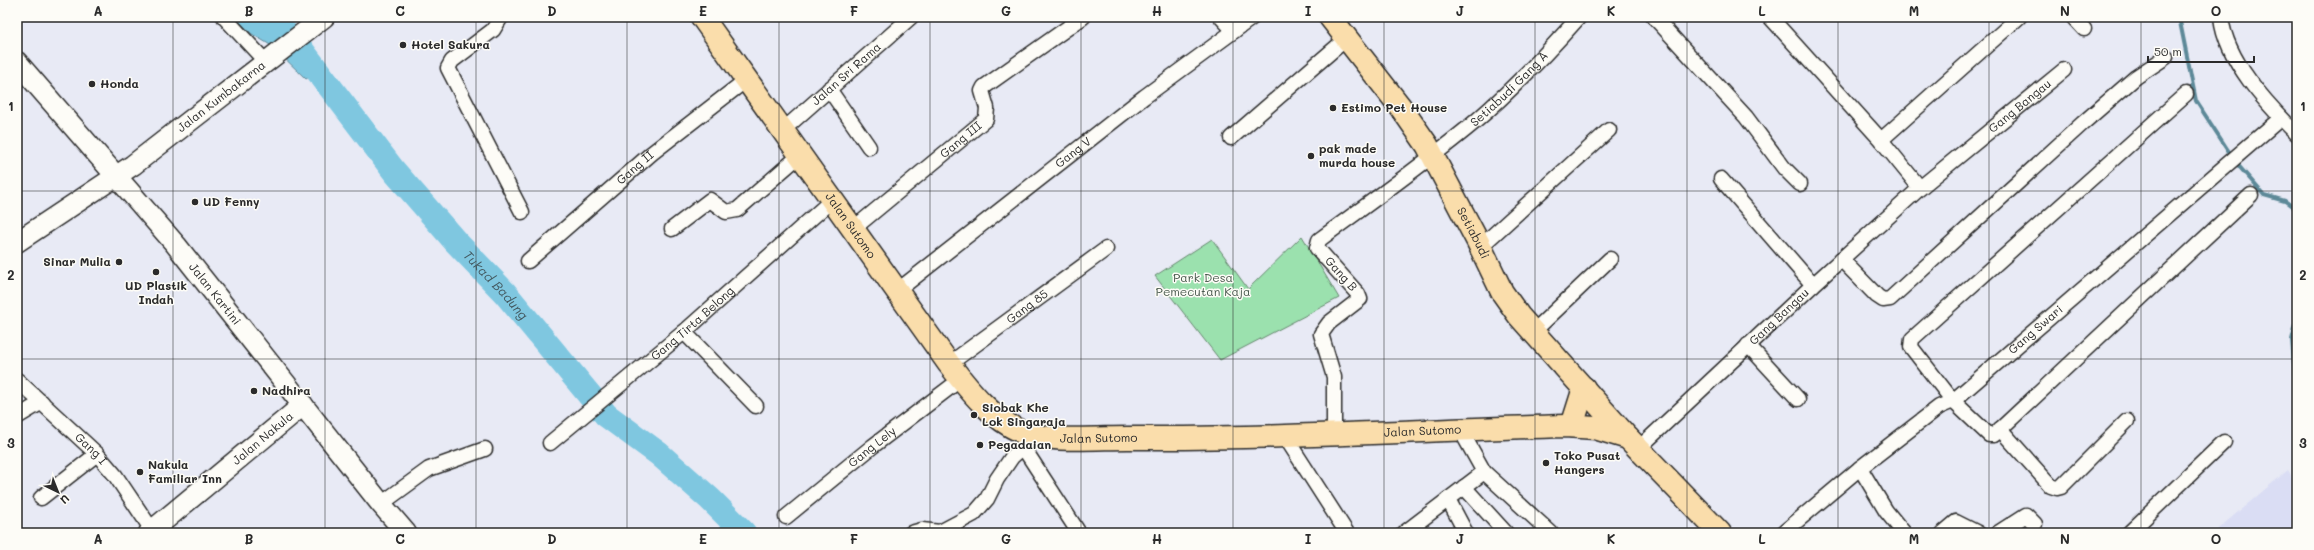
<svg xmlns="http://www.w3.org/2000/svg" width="2314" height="550" viewBox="0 0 2314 550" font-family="Mali,sans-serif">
  <rect width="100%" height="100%" fill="#e8eaf5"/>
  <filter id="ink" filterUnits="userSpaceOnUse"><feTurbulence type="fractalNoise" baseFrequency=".025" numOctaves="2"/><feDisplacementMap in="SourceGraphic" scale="8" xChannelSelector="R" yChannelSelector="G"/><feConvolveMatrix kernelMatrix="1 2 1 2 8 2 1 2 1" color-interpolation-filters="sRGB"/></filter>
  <g filter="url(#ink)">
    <polygon fill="#daddf4" points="2288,470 2297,486 2297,533 2213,533"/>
    <polygon fill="#9be1ae" stroke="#63866c" points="1302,236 1339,298 1220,360 1155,276 1212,239 1248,289"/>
    <polygon fill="#7fc7e0" stroke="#5d8998" points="235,17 283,17 323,68 306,79 272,46 252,34"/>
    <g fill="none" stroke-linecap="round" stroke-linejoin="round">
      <g stroke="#5d8998" stroke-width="4">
        <polyline points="2179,17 2196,101 2237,164 2264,195 2285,201 2297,210"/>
        <polyline points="2297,320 2292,340 2297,401"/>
      </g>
      <path stroke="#7fc7e0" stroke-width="25" id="s1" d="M270 17 301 49 394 171 455 241 505 293 606 415 659 454 710 499 744 533"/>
      <g stroke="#2b2b2b" stroke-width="17">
        <g id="street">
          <polyline points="224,17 266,62"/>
          <polyline points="501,17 493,30 452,61 448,68 522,212"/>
          <polyline points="1221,17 1234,31"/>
          <polyline points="1654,17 1746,117 1784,168 1800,184"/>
          <polyline points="1770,17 1881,140 1920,188"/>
          <polyline points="2073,17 2084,29"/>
          <path d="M2221 17C2226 61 2267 104 2297 134"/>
          <polyline points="829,89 869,147"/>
          <polyline points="2186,94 1912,339 1911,347 1953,401 1989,435 1994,435 2251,195"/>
          <path id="s2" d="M782 131 911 17"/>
          <polyline points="1231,138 1347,38"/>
          <polyline points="1881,140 2019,17"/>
          <polyline points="1721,179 1813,285"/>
          <polyline points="672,229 710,200 726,212 737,210 799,156"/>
          <path id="s3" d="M853 229 986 119 987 108 982 91 984 87 1083 17"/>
          <polyline points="1480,247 1609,130"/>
          <polyline points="1841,259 1877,296 1883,300 1890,299 2083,123 2136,77 2166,57"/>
          <path id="s4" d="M528 261 652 153 746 80"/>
          <path id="s5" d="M897 291 1144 97 1253 17"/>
          <polyline points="684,332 756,406"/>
          <polyline points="1533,332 1610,259"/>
          <polyline points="1748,345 1798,399"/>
          <path id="s6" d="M949 364 1106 249"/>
          <path id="s7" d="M17 380 97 454 115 475 154 533"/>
          <polyline points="17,417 42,402"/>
          <polyline points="1460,429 1484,472 1551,533"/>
          <polyline points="2000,429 2051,486 2057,488 2061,487 2127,421"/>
          <path id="s8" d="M1334 434V377L1321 334 1329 323 1360 299 1358 294 1317 248 1319 240C1372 201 1426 163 1476 121 1512 90 1548 52 1579 17"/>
          <polyline points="1284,435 1347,533"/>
          <polyline points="1028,440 1023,447 1079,533"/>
          <path id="s9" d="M550 443 684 332 832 200"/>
          <path id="s10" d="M1639 448 1813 285 1920 188 2064 70"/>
          <polyline points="1860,468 1886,511 1904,533"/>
          <polyline points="1464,487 1506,533"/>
          <polyline points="41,498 97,454"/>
          <polyline points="1448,499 1466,533"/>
          <polyline points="381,504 429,469 485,449"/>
          <path id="s11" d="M786 517 873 446 961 379"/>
          <polyline points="911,533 922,530 940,532 974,514 987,499 997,479 1012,457 1023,447"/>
          <polyline points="1404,533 1484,472"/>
          <path id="s12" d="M1783 533 1860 468 1939 407 1953 401 2281 118"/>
          <polyline points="1943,533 1956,522 1978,533"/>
          <polyline points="1998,533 2026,515 2035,524"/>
          <polyline points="2129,533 2224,442"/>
        </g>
      </g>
      <g stroke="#2b2b2b" stroke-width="23">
        <g id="secondary">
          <path id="s13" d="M17 62 176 245 381 504 406 533"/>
          <path id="s14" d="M17 242 133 165 324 17"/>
          <path id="s15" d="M149 533 303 405"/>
        </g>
      </g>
      <g stroke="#2b2b2b" stroke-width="25">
        <g id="primary">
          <path id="s16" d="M1330 17 1402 109 1427 145 1478 242 1502 292 1519 316 1628 438"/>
          <polyline points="1572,426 1584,388"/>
        </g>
      </g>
      <g stroke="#2b2b2b" stroke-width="25">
        <g id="highway">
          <path id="s17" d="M702 17 949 364C969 390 992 419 1022 432 1049 443 1105 437 1135 438 1279 439 1423 430 1566 426L1595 428 1628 438 1720 533"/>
        </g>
      </g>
      <use href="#street" stroke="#fdfcf7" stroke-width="14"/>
      <use href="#secondary" stroke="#fdfcf7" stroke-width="20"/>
      <use href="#primary" stroke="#faddab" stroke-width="22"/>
      <use href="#highway" stroke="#faddab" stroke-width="22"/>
    </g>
  </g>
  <path fill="none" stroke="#2b2b2b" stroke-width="1" stroke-opacity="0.55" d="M173 17V533M325 17V533M476 17V533M627 17V533M779 17V533M930 17V533M1081 17V533M1233 17V533M1384 17V533M1535 17V533M1687 17V533M1838 17V533M1989 17V533M2141 17V533M17 191H2297M17 359H2297"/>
  <g fill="#2b2b2b" stroke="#fdfcf7" stroke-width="1.5">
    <circle cx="403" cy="45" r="4"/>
    <circle cx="92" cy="84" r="4"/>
    <circle cx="1333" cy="108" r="4"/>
    <circle cx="1311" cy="156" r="4"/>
    <circle cx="195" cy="202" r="4"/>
    <circle cx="119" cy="262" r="4"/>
    <circle cx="156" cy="272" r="4"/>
    <circle cx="254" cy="391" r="4"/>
    <circle cx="974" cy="415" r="4"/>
    <circle cx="980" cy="445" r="4"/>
    <circle cx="1546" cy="463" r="4"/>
    <circle cx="140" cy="472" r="4"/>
  </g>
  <g text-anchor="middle" stroke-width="3" stroke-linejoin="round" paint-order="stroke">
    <g font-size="12" font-weight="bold" fill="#2b2b2b" stroke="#fdfcf7" text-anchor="start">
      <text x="411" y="49">Hotel Sakura</text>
      <text x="100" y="88">Honda</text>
      <text x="1341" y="112">Estimo Pet House</text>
      <text x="1319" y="153">pak made<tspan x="1319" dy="14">murda house</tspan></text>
      <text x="203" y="206">UD Fenny</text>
      <text x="111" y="266" text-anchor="end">Sinar Mulia</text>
      <text x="156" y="290" text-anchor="middle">UD Plastik<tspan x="156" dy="14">Indah</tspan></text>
      <text x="262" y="395">Nadhira</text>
      <text x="982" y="412">Siobak Khe<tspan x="982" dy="14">Lok Singaraja</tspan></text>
      <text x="988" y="449">Pegadaian</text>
      <text x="1554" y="460">Toko Pusat<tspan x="1554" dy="14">Hangers</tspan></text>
      <text x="148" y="469">Nakula<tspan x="148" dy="14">Familiar Inn</tspan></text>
    </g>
    <g font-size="12" fill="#2b2b2b" stroke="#fdfcf7">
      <text dy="4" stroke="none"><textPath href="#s2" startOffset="86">Jalan Sri Rama</textPath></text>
      <text dy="4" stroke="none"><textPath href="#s8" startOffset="473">Setiabudi Gang A</textPath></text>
      <text dy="4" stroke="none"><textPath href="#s14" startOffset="251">Jalan Kumbakarna</textPath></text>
      <text dy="4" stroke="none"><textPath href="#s10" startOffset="512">Gang Bangau</textPath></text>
      <text dy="4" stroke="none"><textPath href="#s3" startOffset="140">Gang III</textPath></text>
      <text dy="4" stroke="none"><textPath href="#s5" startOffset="224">Gang V</textPath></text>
      <text dy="4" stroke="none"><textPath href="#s4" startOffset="142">Gang II</textPath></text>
      <text dy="4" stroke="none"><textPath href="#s17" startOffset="256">Jalan Sutomo</textPath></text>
      <text dy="4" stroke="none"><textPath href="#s16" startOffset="260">Setiabudi</textPath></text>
      <text transform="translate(1341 274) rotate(48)" y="4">Gang B</text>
      <text dy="4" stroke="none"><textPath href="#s13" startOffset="305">Jalan Kartini</textPath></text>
      <text dy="4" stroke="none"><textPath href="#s6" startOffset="97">Gang 85</textPath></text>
      <text dy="4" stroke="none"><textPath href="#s10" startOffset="192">Gang Bangau</textPath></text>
      <text dy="4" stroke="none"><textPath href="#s9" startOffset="186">Gang Tirta Belong</textPath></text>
      <text dy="4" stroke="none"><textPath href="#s12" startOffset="325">Gang Swari</textPath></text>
      <text dy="4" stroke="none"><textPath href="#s17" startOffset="928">Jalan Sutomo</textPath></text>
      <text dy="4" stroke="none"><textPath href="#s17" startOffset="604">Jalan Sutomo</textPath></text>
      <text dy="4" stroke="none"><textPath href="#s15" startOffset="148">Jalan Nakula</textPath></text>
      <text dy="4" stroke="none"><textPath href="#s11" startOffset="111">Gang Lely</textPath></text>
      <text dy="4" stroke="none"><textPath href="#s7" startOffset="101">Gang I</textPath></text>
    </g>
    <g font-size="12" fill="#47584c" stroke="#fdfcf7">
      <text x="1203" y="282">Park Desa<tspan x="1203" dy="14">Pemecutan Kaja</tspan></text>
    </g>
    <g font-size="13" font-style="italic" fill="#445a61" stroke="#fdfcf7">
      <text dy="5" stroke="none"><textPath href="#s1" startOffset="351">Tukad Badung</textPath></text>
    </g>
  </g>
  <rect width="2314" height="550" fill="none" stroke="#fdfcf7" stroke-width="44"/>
  <g transform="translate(58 492) rotate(137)" stroke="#fdfcf7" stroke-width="3" paint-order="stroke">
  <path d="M0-3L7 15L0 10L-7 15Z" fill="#2b2b2b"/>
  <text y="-6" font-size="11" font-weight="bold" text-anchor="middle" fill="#2b2b2b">U</text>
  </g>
  <path d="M2148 56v6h106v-6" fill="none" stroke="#2b2b2b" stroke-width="2"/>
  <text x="2154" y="56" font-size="12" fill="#2b2b2b" stroke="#fdfcf7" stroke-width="3" paint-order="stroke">50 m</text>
  <rect x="22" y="22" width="2270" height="506" fill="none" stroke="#2b2b2b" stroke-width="1.5"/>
  <g font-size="13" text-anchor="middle" font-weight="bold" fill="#2b2b2b">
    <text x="98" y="16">A</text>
    <text x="249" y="16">B</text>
    <text x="400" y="16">C</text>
    <text x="552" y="16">D</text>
    <text x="703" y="16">E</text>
    <text x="854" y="16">F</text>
    <text x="1006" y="16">G</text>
    <text x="1157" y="16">H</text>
    <text x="1308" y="16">I</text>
    <text x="1460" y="16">J</text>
    <text x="1611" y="16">K</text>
    <text x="1762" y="16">L</text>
    <text x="1914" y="16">M</text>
    <text x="2065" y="16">N</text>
    <text x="2216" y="16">O</text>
    <text x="11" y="111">1</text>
    <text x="2303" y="111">1</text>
    <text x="11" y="280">2</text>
    <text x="2303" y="280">2</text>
    <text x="11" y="448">3</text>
    <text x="2303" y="448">3</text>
    <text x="98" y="544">A</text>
    <text x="249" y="544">B</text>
    <text x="400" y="544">C</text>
    <text x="552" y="544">D</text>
    <text x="703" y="544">E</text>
    <text x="854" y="544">F</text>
    <text x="1006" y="544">G</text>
    <text x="1157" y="544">H</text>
    <text x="1308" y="544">I</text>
    <text x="1460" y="544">J</text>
    <text x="1611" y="544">K</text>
    <text x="1762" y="544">L</text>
    <text x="1914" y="544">M</text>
    <text x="2065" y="544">N</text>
    <text x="2216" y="544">O</text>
  </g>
</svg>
